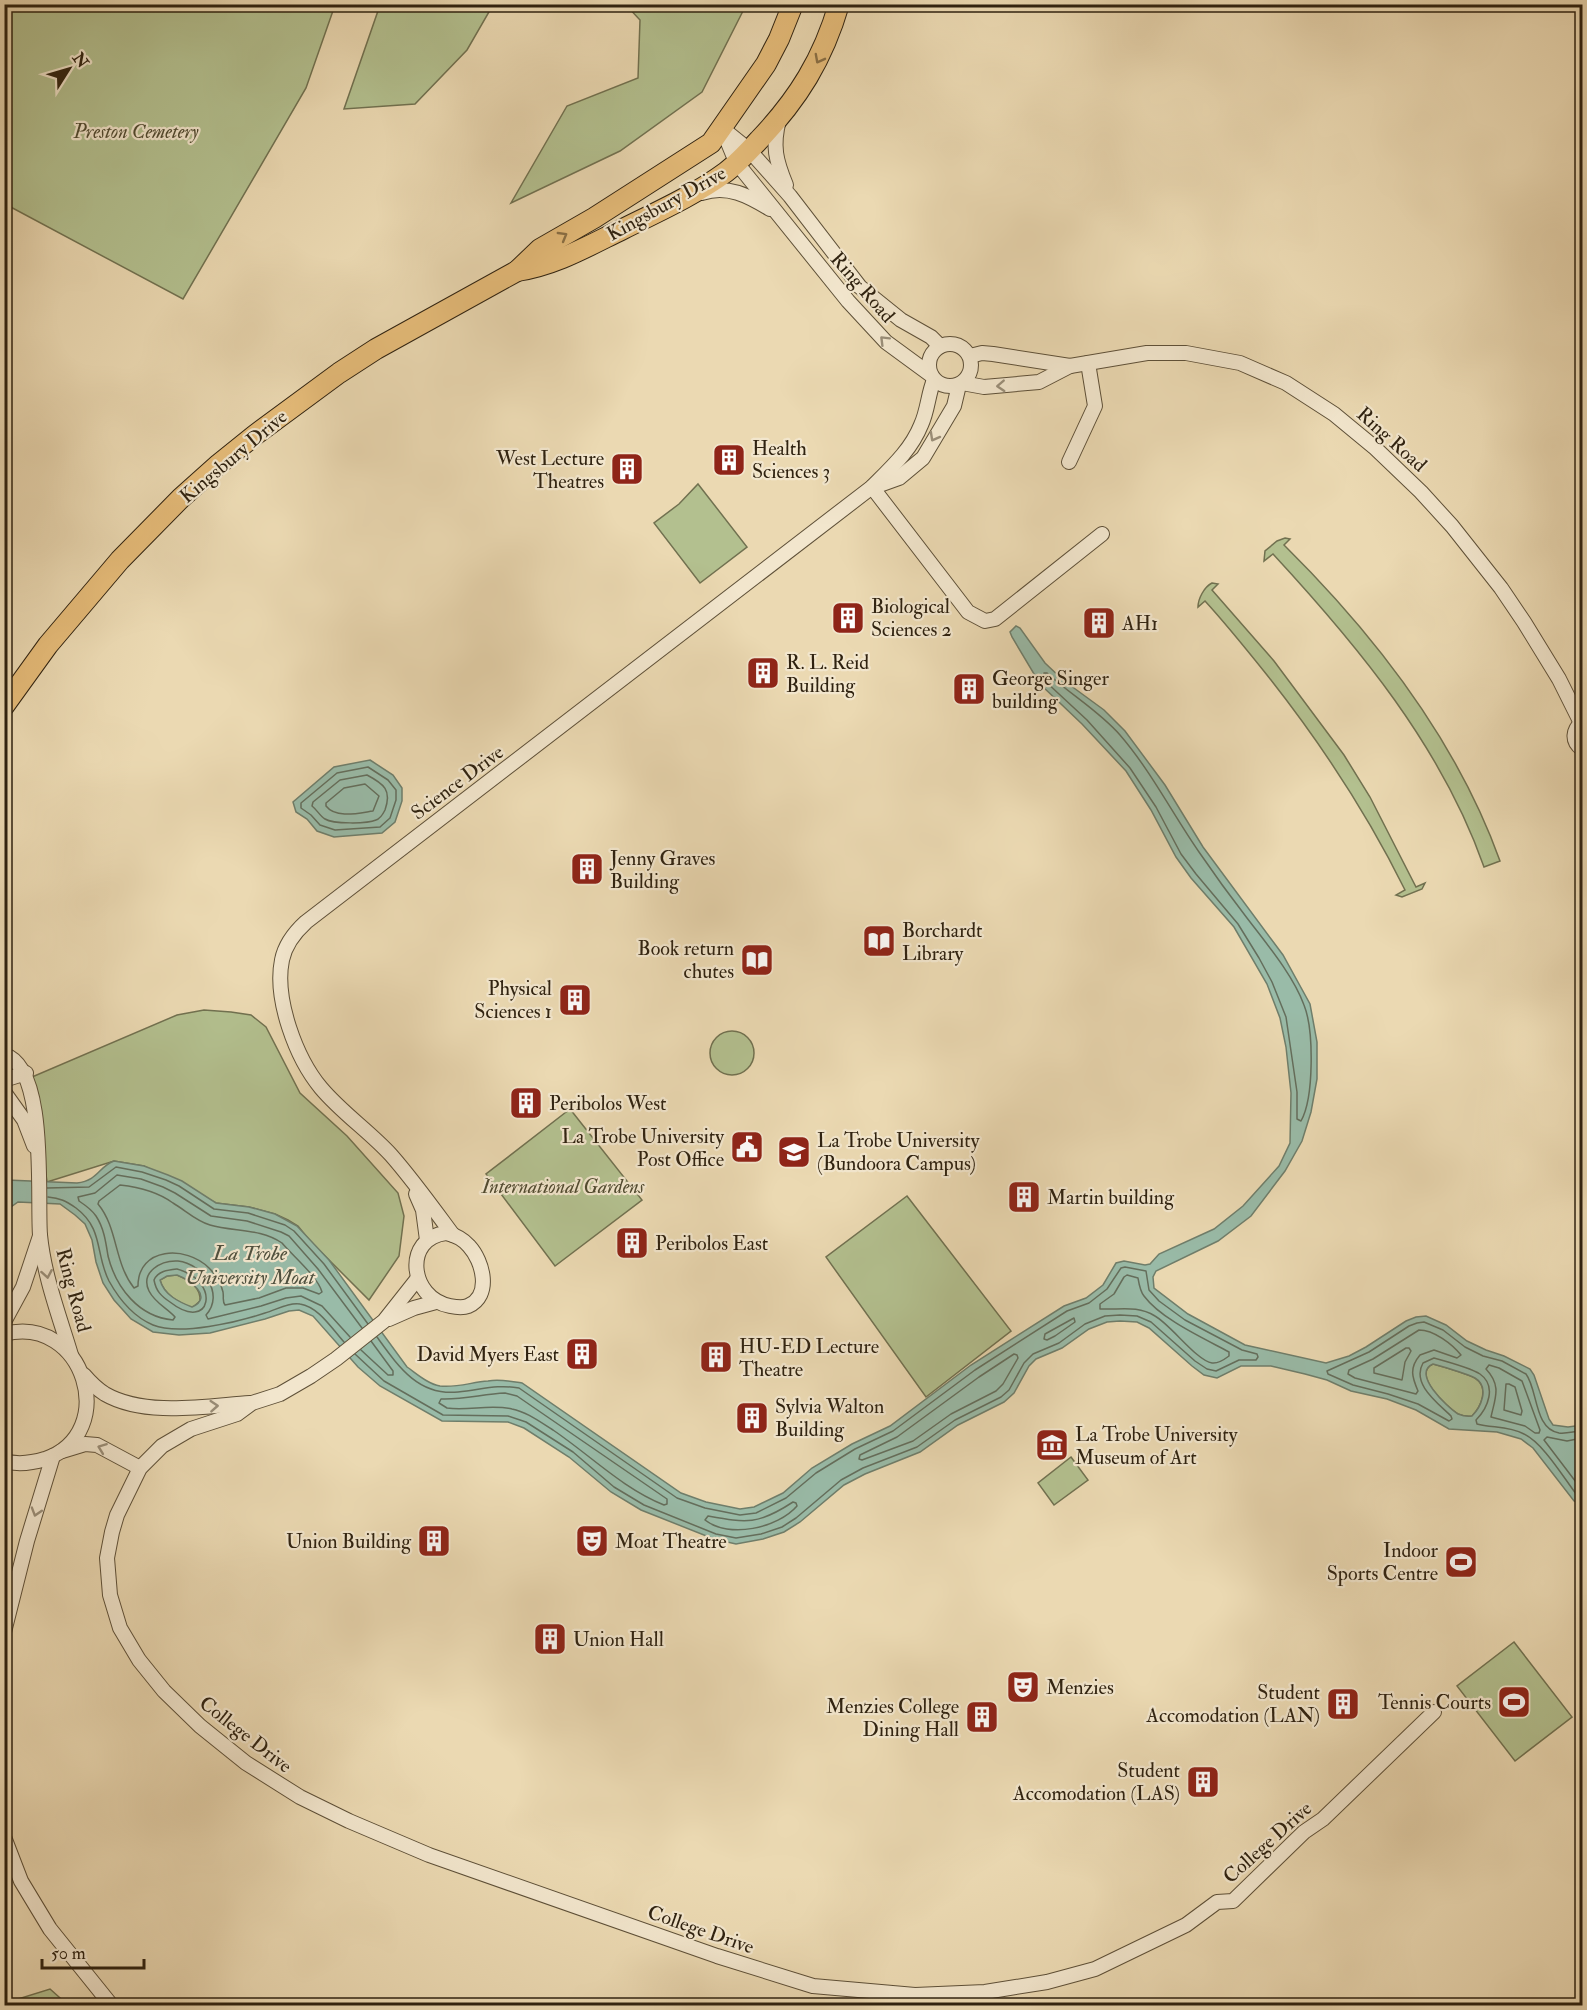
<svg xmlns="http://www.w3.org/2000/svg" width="1587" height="2010" viewBox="0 0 1587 2010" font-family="'IM FELL Double Pica',serif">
  <rect width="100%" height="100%" fill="#ebd9b2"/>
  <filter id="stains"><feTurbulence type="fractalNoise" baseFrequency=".00333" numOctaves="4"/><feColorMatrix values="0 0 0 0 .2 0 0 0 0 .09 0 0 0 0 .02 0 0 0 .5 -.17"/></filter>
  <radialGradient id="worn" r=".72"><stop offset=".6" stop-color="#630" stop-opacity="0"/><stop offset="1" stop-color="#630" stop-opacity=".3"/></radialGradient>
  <g fill="#b3c08f" stroke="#717150" stroke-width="1.5">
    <polygon points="4,5 335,5 306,88 183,299 5,204"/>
    <polygon points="380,5 380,4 493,5 467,50 415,104 344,109"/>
    <polygon points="626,5 746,5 702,92 620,151 511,203 567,106 638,78 640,20"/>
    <polygon points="698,484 747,547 700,583 654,523 679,504"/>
    <path d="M1285 538 1290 539 1284 545C1374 634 1457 741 1500 861L1484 867C1442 747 1358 646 1273 554L1264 561 1265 551 1277 541Z"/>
    <path d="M1212 583 1218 584 1212 590 1274 661 1344 755 1370 797 1416 887 1425 883 1422 889 1402 897 1396 895 1405 890C1367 813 1320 742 1267 675 1247 650 1227 625 1205 601L1198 607C1198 599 1204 587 1212 583Z"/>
    <polygon points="204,1010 231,1012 251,1015 266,1027 300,1093 347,1136 398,1193 404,1216 399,1256 369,1300 311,1242 298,1226 288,1220 275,1214 249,1207 216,1203 144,1166 114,1161 47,1182 32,1077 177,1015"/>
    <circle cx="732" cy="1053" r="22"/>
    <polygon points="570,1109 642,1200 555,1266 486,1174"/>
    <polygon points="907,1196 1011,1331 926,1397 826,1257"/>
    <path d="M177 1275C189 1280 201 1287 200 1301L192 1308C178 1302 164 1295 160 1280L167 1276Z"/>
    <path d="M1433 1364C1444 1367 1465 1373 1475 1378 1490 1387 1481 1407 1472 1416 1467 1417 1463 1416 1458 1414 1447 1407 1411 1374 1433 1364Z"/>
    <polygon points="1071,1457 1088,1480 1054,1505 1038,1483"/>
    <polygon points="1514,1642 1572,1717 1515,1761 1457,1686"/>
    <polygon points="50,1989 68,2005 19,2005 18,1999"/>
  </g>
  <g fill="#99bba8" stroke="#6f7e6b" stroke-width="1.5" fill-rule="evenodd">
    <path d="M1016 626 1020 628 1045 663 1063 680 1104 710 1125 731 1165 785 1203 847 1283 955 1310 1004 1317 1042V1079L1311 1112 1302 1141 1285 1171 1251 1216 1218 1241 1156 1271 1153 1277 1154 1288 1188 1314 1245 1345 1326 1363 1349 1356 1366 1347 1406 1321 1416 1317 1426 1316 1446 1325 1467 1341 1486 1350 1504 1356 1530 1369 1534 1375 1549 1419 1553 1425 1568 1427 1582 1425V1505L1574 1501 1533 1448 1521 1439 1497 1432 1449 1429 1416 1410 1387 1399 1351 1391 1327 1380 1305 1374 1271 1366H1241L1217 1378 1204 1375 1192 1366 1149 1328 1137 1322 1120 1321 1107 1322 1089 1329 1062 1348 1036 1359 1029 1366 1014 1393 1004 1402 958 1425 920 1452 865 1474 844 1485 800 1522 784 1532 763 1539 736 1544 714 1539 641 1510 611 1492 569 1457 524 1428 508 1422 442 1421 380 1386 358 1367 313 1316 299 1310 289 1311 265 1319 210 1333 179 1335 153 1332 131 1319 114 1300 103 1283 96 1262 92 1240 85 1224 75 1215 60 1204 18 1202 11 1207 5 1232V1178L7 1180 77 1183C99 1180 98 1167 114 1161L144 1166 168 1175 182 1181 216 1203 249 1207 275 1214 297 1226 329 1260 407 1367C417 1374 428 1384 440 1386 457 1388 472 1382 488 1381 500 1379 510 1381 522 1383L681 1493 706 1502 740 1509 754 1507 783 1493 812 1468 852 1444 890 1426 971 1365 1064 1306 1086 1298 1103 1285 1116 1263 1124 1261 1145 1265 1150 1264 1159 1254 1214 1229 1243 1206 1279 1166 1290 1143 1291 1093 1286 1047 1280 1018 1267 984 1234 927 1191 878 1176 857 1151 810 1126 771 1082 724 1040 684 1012 637 1010 632ZM177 1275C190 1280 214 1297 192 1307 179 1302 164 1295 160 1280L167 1276ZM1433 1364C1444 1367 1465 1373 1475 1378 1490 1387 1481 1407 1472 1416 1467 1417 1463 1416 1458 1414 1447 1407 1411 1373 1433 1364Z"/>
    <polygon points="370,760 393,775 402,788 402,801 395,822 382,833 334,837 317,831 307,819 296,812 293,802 334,767"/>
  </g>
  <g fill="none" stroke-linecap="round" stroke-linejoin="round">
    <g stroke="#646e5c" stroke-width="1.5">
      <path d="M1044 673H1047C1071 695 1099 711 1120 735 1151 771 1172 813 1199 852 1214 874 1230 896 1247 918 1266 943 1293 975 1304 1005 1314 1030 1314 1098 1301 1121L1297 1119V1092L1286 1017 1272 982 1259 958 1238 924 1196 874 1181 854 1156 807 1130 768 1087 720 1045 681 1043 676Z"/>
      <polygon points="368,767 388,780 396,790 396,800 390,818 380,827 335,830 320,825 311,815 301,808 301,803 337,773"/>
      <path d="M367 775C384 784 392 790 385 810 383 814 380 819 376 820 367 824 333 824 325 819 320 816 317 810 312 806L313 802 340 780Z"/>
      <path d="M365 784 379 796 373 811C359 813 336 819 326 806V803L344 788Z"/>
      <path d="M120 1185C138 1187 158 1192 173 1203 185 1210 196 1221 210 1225 234 1232 260 1228 282 1243 293 1256 318 1277 322 1292L319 1294 303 1288H286L259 1298 225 1305C222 1301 224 1298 223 1292 221 1283 215 1274 209 1268 186 1245 138 1247 138 1286L134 1288C114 1263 118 1228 98 1204L99 1201Z"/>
      <polyline points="47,1188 89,1187 116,1167 142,1172 166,1180 179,1186 214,1209 248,1213 285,1225 294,1231 324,1264 368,1324"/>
      <path d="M48 1197C60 1198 66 1201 76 1208 104 1229 95 1254 109 1281 119 1299 134 1317 153 1325 180 1336 238 1322 265 1313 276 1310 289 1302 300 1304 319 1307 332 1329 344 1342"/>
      <path d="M177 1269C222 1281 211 1334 170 1302 161 1296 156 1291 154 1280 158 1271 168 1270 177 1269Z"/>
      <path d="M1127 1275 1138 1278C1139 1284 1140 1291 1144 1296 1161 1319 1203 1338 1229 1352V1356C1225 1359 1218 1364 1212 1363 1197 1361 1171 1325 1155 1316 1137 1305 1120 1310 1100 1309V1304L1114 1294 1124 1277Z"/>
      <polygon points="1074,1318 1075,1322 1055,1336 1047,1340 1044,1339 1045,1334"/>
      <path d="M1419 1330C1434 1330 1452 1344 1461 1355L1457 1358 1434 1350 1420 1355C1409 1368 1412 1377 1418 1391L1416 1394 1355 1378 1348 1374 1349 1370 1373 1359Z"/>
      <path d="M350 1337 322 1306 301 1296 286 1298 261 1306 208 1319 206 1315C225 1294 203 1264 178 1261 161 1260 140 1272 149 1291 155 1303 167 1308 175 1317L173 1320C139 1317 116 1288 108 1256 106 1243 104 1228 96 1216 92 1210 85 1205 79 1201L78 1197 95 1193 117 1175 141 1179 163 1187 175 1193 211 1216 247 1221 281 1232 289 1236 318 1269 362 1328"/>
      <polygon points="1406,1348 1409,1348 1411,1351 1405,1362 1402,1380 1374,1373 1374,1368"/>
      <polyline points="361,1350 388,1375 393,1375 393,1371 371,1341"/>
      <path d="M355 1354 384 1381 443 1415 508 1416 526 1422 573 1452 614 1487 644 1505 716 1534 736 1538 761 1534 782 1527 796 1518 841 1480 863 1468 917 1447 955 1420 1001 1397 1009 1390 1024 1363 1033 1354 1059 1343 1085 1324 1105 1316 1120 1315 1137 1316 1151 1322 1195 1361 1207 1369 1216 1371 1239 1360H1256L1258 1357 1257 1354 1242 1350 1185 1320 1159 1301 1149 1290 1146 1271 1125 1267 1121 1268 1107 1289 1089 1303 1067 1311 975 1370 893 1431 855 1449 816 1473 786 1498 756 1513 740 1515 705 1508 677 1498 519 1388C496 1384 481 1390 458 1392 418 1396 398 1366 377 1337"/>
      <polygon points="1014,1354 1017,1355 1018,1358 1003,1384 996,1391 951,1414 913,1441 862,1460 859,1459 860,1455 897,1437 979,1377"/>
      <path d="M1489 1365 1499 1368 1522 1381 1540 1430 1539 1433H1535L1525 1426 1491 1417C1495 1398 1502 1386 1486 1369Z"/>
      <polygon points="1506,1384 1509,1384 1515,1387 1522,1411 1521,1415 1504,1410"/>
      <path d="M505 1393 517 1396 667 1499V1504L664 1505C622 1488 590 1455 553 1430 540 1422 527 1412 512 1409 491 1404 468 1411 447 1408L439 1403 441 1399C463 1400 483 1394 505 1393Z"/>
      <path d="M1582 1431C1575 1431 1567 1434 1559 1433 1534 1429 1538 1390 1526 1374L1502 1361 1483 1356 1465 1347 1443 1330 1424 1322 1417 1323 1409 1326 1369 1352 1327 1371 1328 1374 1353 1385 1388 1394 1418 1404 1449 1421 1452 1419 1451 1416C1438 1403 1411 1384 1423 1363L1434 1358C1445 1361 1471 1368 1480 1374 1497 1386 1488 1408 1476 1420L1477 1424C1492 1428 1509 1426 1524 1434 1544 1444 1563 1477 1577 1495L1582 1498"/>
      <polyline points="1582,1438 1567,1441 1547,1437 1544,1440 1582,1490"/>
      <path d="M793 1502 796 1503 797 1506C778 1528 729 1539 705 1520L708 1516C747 1523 758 1525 793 1502Z"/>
    </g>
    <g stroke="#5e5038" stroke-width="16">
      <g id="minor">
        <path d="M779 120C772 146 776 161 786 185"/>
        <polyline points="722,128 736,162 848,301 886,342 931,375"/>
        <polyline points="723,129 749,150 790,196 860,287 901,320 931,337 940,346"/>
        <path d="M702 193C727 184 749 196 770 209"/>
        <circle cx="950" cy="365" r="21"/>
        <polyline points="970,356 982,353 993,354 1070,366"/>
        <polyline points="962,383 984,387 1039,382 1070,366 1147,353 1186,353 1240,363 1286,383 1334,414 1374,447 1421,492 1452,526 1501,588 1524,622 1559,679 1581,723"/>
        <polyline points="1069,462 1095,406 1088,363"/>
        <polyline points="872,487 968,612 985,621 995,619 1102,534"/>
        <polyline points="874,487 899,478 923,458 954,406 959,385"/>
        <path d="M1582 722C1573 730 1571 741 1582 749"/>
        <path d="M4 1055C48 1066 37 1198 40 1235 44 1276 59 1315 71 1355"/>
        <polyline points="4,1080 26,1073"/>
        <polyline points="4,1092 24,1120 34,1146"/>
        <polyline points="416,1194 423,1210 427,1240"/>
        <path d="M446 1233C455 1235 463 1239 469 1246 483 1261 492 1296 468 1306 463 1308 455 1307 450 1306 409 1298 403 1238 446 1233Z"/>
        <path d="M453 1235C433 1208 413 1180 391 1155 369 1131 342 1113 321 1088 296 1058 274 999 282 960 285 945 295 932 306 922L872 487C891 468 911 450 921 425 928 410 928 394 934 380"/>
        <polyline points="418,1278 384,1321 336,1359 311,1376 280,1394 252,1403 237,1414 191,1429 162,1446 140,1468 117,1515 112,1532 107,1558 110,1595 120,1628 139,1660 164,1691 200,1726 246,1763 300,1797 349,1821 429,1855 717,1956 813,1986 915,1995 985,1992 1047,1982 1095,1969 1186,1925 1217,1902 1233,1901 1304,1832 1323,1819 1434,1712"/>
        <polyline points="389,1319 414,1308 436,1302"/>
        <polyline points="4,1322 23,1287 40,1236"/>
        <path d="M4 1334C84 1313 121 1433 45 1459 32 1463 18 1465 4 1461"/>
        <path d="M84 1375C90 1382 97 1389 105 1394 145 1417 206 1406 250 1403"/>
        <polyline points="62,1451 85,1444 97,1445 140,1468"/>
        <polyline points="4,1555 4,1603"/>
        <polyline points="4,1632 27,1541 53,1456"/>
        <polyline points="4,1837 21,1881 50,1929 112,2006"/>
      </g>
    </g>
    <g stroke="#2f2210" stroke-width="22">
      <g id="primary">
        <path d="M517 271C556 265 588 246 623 229 657 212 695 195 726 172 738 163 749 151 759 140 798 99 823 59 839 4"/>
        <polyline points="4,706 48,645 120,560 181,498 219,464 255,435 339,373 376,349 517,271 540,249 594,218 711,143 766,64 779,39 793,4"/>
      </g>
    </g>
    <use href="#minor" stroke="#f2e6cd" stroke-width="14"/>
    <use href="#primary" stroke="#e6bc79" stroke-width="20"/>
  </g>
  <defs><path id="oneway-chevron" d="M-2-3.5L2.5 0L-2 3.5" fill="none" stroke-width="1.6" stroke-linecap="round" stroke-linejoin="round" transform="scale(1.5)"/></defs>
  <g stroke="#8a6f44">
    <use href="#oneway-chevron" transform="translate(819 59) rotate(118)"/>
    <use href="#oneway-chevron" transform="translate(563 236) rotate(-30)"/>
  </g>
  <g stroke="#9a8e78">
    <use href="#oneway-chevron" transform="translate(884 340) rotate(-135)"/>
    <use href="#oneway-chevron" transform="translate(1001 386) rotate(177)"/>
    <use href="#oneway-chevron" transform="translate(934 437) rotate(119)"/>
    <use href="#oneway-chevron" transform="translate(47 1274) rotate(80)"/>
    <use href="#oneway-chevron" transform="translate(214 1406) rotate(-4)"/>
    <use href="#oneway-chevron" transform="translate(102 1448) rotate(-159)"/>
    <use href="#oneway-chevron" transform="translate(36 1512) rotate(107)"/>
  </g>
  <defs>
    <g id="building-square" transform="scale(1.725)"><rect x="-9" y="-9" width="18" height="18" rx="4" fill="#8f2418" stroke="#f2e6cd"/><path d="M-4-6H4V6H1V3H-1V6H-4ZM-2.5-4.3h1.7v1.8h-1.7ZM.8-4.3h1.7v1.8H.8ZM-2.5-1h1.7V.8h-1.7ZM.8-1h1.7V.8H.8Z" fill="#fff"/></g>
    <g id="library-square" transform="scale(1.725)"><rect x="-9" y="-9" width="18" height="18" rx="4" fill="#8f2418" stroke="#f2e6cd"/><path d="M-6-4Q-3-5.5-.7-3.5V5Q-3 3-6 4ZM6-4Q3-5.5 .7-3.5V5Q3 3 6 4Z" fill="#fff"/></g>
    <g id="civic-square" transform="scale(1.725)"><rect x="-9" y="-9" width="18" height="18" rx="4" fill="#8f2418" stroke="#f2e6cd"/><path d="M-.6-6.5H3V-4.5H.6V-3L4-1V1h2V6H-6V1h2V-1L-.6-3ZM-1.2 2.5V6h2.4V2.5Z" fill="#fff"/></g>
    <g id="university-square" transform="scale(1.725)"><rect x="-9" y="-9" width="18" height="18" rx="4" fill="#8f2418" stroke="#f2e6cd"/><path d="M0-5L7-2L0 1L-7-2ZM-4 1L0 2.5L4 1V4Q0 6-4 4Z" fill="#fff"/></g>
    <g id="museum-square" transform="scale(1.725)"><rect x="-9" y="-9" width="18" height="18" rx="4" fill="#8f2418" stroke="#f2e6cd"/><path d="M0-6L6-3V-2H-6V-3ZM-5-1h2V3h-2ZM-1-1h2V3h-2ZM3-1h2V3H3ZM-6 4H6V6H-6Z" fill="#fff"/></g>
    <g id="theatre-square" transform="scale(1.725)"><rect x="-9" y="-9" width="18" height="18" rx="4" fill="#8f2418" stroke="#f2e6cd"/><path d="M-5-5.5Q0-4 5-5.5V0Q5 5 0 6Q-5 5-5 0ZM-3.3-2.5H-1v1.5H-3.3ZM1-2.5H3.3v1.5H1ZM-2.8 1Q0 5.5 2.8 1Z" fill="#fff"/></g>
    <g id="stadium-square" transform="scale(1.725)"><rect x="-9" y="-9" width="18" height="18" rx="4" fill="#8f2418" stroke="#f2e6cd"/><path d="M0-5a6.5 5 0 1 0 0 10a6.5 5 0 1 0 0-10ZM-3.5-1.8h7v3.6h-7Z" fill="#fff"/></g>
  </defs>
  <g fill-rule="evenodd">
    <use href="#building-square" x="729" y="460"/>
    <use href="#building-square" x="627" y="469"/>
    <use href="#building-square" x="848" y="618"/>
    <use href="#building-square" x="1099" y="623"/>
    <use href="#building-square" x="763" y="673"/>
    <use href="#building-square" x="969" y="689"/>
    <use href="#building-square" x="587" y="869"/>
    <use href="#library-square" x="879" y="941"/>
    <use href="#library-square" x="757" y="960"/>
    <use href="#building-square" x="575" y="1000"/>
    <use href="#building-square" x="526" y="1103"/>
    <use href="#civic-square" x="747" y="1147"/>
    <use href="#university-square" x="794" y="1152"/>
    <use href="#building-square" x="1024" y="1197"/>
    <use href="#building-square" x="632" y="1243"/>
    <use href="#building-square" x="582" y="1354"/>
    <use href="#building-square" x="716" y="1357"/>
    <use href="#building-square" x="752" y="1418"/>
    <use href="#museum-square" x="1052" y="1445"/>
    <use href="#building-square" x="434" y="1541"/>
    <use href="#theatre-square" x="592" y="1541"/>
    <use href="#stadium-square" x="1461" y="1562"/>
    <use href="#building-square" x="550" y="1639"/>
    <use href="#theatre-square" x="1023" y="1687"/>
    <use href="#stadium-square" x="1514" y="1702"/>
    <use href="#building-square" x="1343" y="1704"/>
    <use href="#building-square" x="982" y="1717"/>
    <use href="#building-square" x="1203" y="1782"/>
  </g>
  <g text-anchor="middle" stroke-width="4.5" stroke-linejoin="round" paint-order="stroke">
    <g font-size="20" font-style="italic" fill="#504a30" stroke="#f2e6cd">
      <text x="136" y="138">Preston Cemetery</text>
      <text x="563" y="1193">International Gardens</text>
    </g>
    <g font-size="20" fill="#2f2210" stroke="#f2e6cd">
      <text transform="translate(666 203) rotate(-29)" y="7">Kingsbury Drive</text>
      <text transform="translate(863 287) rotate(49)" y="7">Ring Road</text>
      <text transform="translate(1392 439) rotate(42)" y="7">Ring Road</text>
      <text transform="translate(233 456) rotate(-40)" y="7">Kingsbury Drive</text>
      <text transform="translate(457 782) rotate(-37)" y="7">Science Drive</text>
      <text transform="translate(74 1290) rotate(75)" y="7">Ring Road</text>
      <text transform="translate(246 1734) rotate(38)" y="7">College Drive</text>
      <text transform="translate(1267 1842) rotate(-42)" y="7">College Drive</text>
      <text transform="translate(701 1929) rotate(19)" y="7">College Drive</text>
    </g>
    <g font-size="20" fill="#2f2210" stroke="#f2e6cd" text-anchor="start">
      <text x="752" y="455">Health<tspan x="752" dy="23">Sciences 3</tspan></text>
      <text x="604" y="465" text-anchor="end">West Lecture<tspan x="604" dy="23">Theatres</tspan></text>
      <text x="871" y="613">Biological<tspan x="871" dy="23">Sciences 2</tspan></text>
      <text x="1122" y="630">AH1</text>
      <text x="786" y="669">R. L. Reid<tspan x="786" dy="23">Building</tspan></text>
      <text x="992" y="685">George Singer<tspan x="992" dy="23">building</tspan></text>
      <text x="610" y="865">Jenny Graves<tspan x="610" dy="23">Building</tspan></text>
      <text x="902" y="937">Borchardt<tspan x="902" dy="23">Library</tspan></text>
      <text x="734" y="955" text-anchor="end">Book return<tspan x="734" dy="23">chutes</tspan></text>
      <text x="552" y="995" text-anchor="end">Physical<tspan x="552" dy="23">Sciences 1</tspan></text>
      <text x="549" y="1110">Peribolos West</text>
      <text x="724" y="1143" text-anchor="end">La Trobe University<tspan x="724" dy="23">Post Office</tspan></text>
      <text x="817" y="1147">La Trobe University<tspan x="817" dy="23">(Bundoora Campus)</tspan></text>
      <text x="1047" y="1204">Martin building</text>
      <text x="655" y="1250">Peribolos East</text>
      <text x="739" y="1353">HU-ED Lecture<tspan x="739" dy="23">Theatre</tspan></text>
      <text x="559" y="1361" text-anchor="end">David Myers East</text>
      <text x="775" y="1413">Sylvia Walton<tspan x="775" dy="23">Building</tspan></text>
      <text x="1075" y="1441">La Trobe University<tspan x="1075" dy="23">Museum of Art</tspan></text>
      <text x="411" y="1548" text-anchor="end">Union Building</text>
      <text x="615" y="1548">Moat Theatre</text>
      <text x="1438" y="1557" text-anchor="end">Indoor<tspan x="1438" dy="23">Sports Centre</tspan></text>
      <text x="573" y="1646">Union Hall</text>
      <text x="1046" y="1694">Menzies</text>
      <text x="1320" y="1699" text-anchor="end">Student<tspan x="1320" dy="23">Accomodation (LAN)</tspan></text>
      <text x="1491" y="1709" text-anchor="end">Tennis Courts</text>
      <text x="959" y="1713" text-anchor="end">Menzies College<tspan x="959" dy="23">Dining Hall</tspan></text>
      <text x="1180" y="1777" text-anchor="end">Student<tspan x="1180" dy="23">Accomodation (LAS)</tspan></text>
    </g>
    <g font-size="21" font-style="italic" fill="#4f503e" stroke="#f2e6cd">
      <text x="250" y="1260">La Trobe<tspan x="250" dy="24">University Moat</tspan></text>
    </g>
  </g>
  <rect width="1587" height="2010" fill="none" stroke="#ebd9b2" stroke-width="24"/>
  <rect x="6" y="6" width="1575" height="1998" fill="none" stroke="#2f2210" stroke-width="3"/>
  <rect x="12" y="12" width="1563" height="1986" fill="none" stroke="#2f2210" stroke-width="1.5"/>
  <g transform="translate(69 69) rotate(53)" stroke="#f2e6cd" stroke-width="4.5" paint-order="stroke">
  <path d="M0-4.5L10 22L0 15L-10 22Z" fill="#2f2210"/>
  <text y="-9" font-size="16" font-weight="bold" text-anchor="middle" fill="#2f2210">N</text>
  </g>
  <path d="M42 1959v9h102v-9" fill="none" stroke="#2f2210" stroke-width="3"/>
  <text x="51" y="1959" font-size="18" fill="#2f2210" stroke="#f2e6cd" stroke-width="4.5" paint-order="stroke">50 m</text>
  <rect width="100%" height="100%" filter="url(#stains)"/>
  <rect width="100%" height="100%" fill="url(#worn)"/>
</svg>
